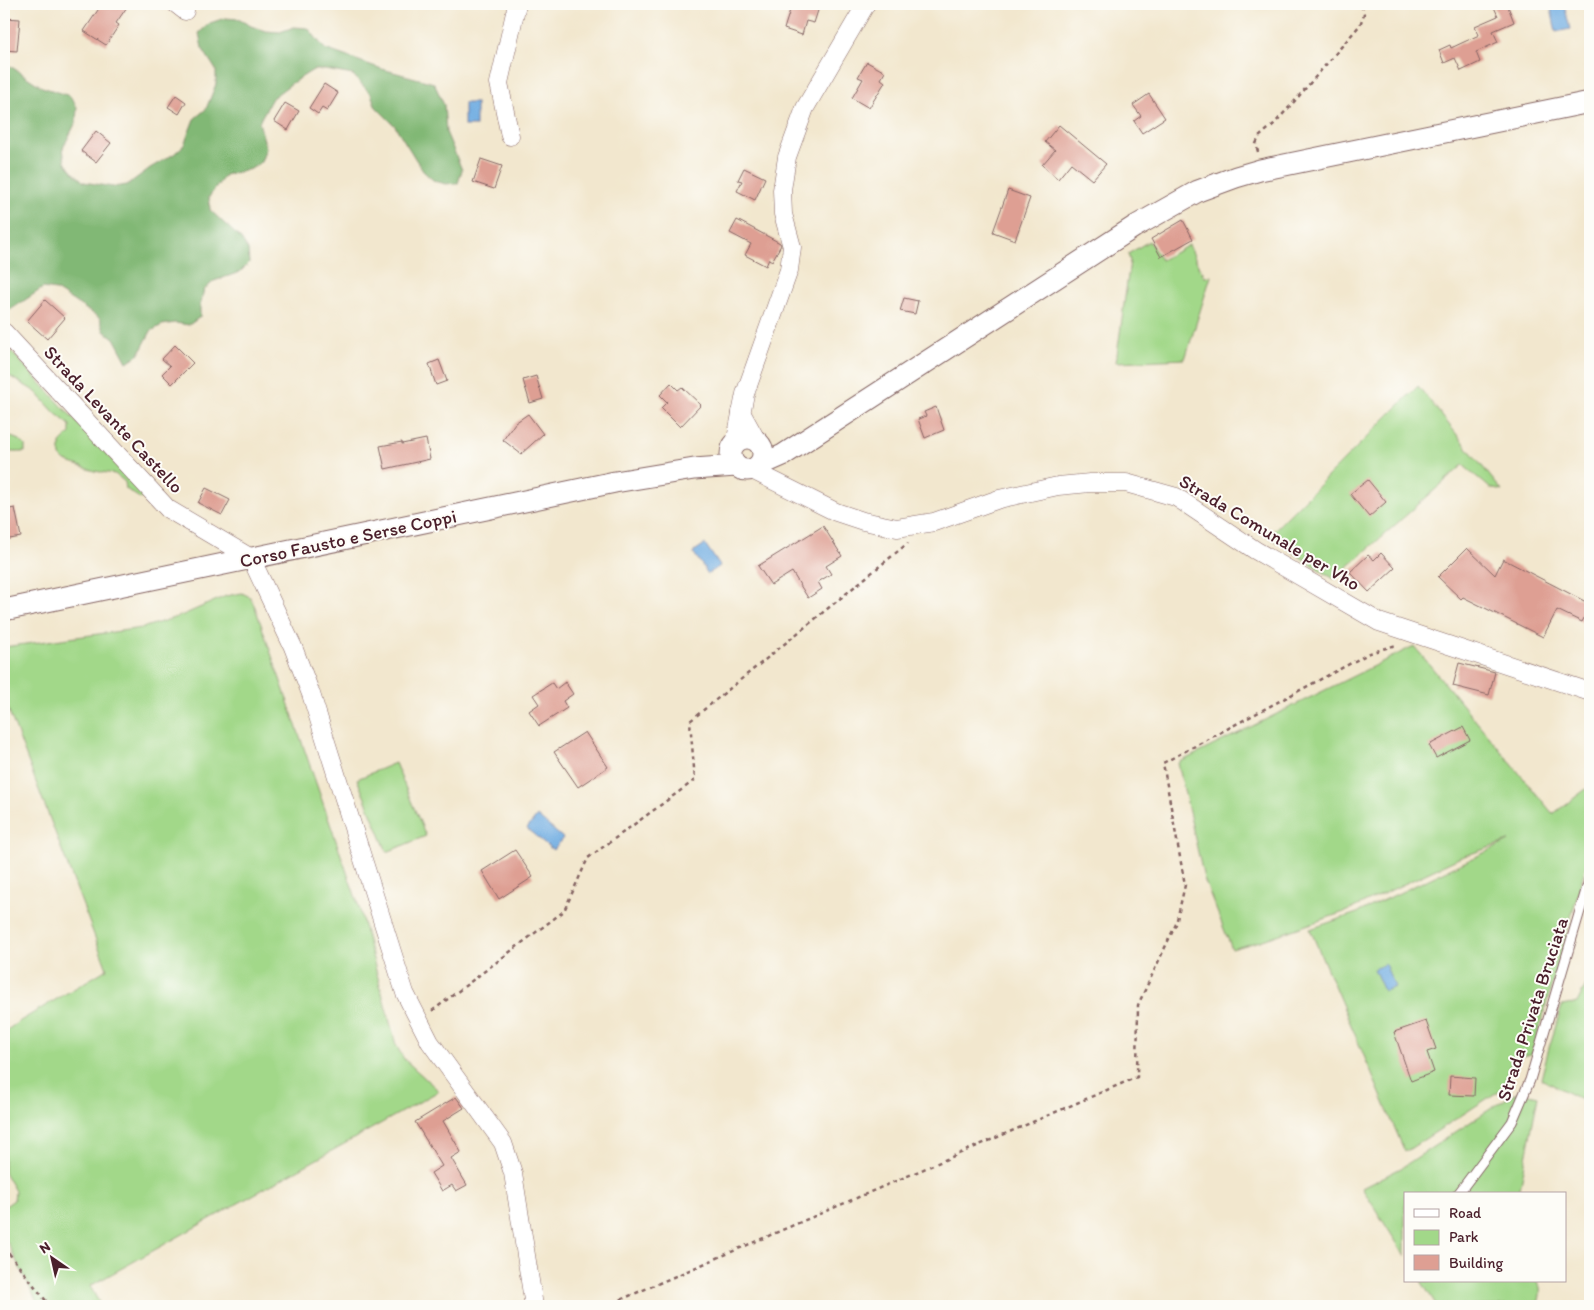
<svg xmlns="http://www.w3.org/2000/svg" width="1594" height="1310" viewBox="0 0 1594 1310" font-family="Itim,sans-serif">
  <rect width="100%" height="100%" fill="#fdfcf7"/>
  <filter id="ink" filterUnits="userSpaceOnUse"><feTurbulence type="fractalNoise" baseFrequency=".02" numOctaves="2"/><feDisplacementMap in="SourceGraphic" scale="10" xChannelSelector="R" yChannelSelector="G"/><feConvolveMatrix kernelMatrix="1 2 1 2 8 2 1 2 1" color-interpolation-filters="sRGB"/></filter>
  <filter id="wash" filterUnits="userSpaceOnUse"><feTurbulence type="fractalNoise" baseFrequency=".0096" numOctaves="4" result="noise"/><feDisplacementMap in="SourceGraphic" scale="20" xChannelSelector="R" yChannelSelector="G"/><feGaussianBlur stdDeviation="1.12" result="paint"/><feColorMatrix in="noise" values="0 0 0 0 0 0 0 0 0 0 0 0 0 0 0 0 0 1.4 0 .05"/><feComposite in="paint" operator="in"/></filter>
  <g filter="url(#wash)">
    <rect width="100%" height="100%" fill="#f2e7ce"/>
    <g fill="#a2d889" stroke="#767c5a">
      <polygon points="1149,241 1161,260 1189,245 1204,277 1211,276 1185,359 1116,362 1130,261 1128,254"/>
      <polygon points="4,344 144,494 141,499 126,489 125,482 115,474 94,471 65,461 60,456 60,443 70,433 70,425 55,413 36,392 4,373"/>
      <polygon points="1418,386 1502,491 1490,488 1463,465 1334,579 1268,536"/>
      <polygon points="4,434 19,440 25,445 25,452 4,452"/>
      <polygon points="242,593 250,597 255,607 359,907 396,1045 404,1059 439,1091 90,1286 101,1306 39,1306 4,1236 4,1207 14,1200 15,1191 4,1172 4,1032 20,1021 107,969 4,698 4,647 142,628 183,615 226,596"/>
      <path d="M1414 646 1553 814 1590 786V851L1532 1054C1509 1057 1508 1066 1505 1087L1405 1152 1310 929 1357 913 1509 841 1461 857 1347 911 1260 941 1232 949 1204 879 1178 763Z"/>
      <polygon points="395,763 426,836 387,852 357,779"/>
      <polygon points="1590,965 1590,1104 1541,1079 1548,1051 1562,1006 1577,1003 1586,985 1588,969"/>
      <polygon points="1520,1092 1538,1096 1519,1194 1405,1194 1405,1256 1362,1188 1401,1168 1510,1096"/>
      <path d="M1421 1281H1538C1542 1290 1540 1298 1537 1306H1437Z"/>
    </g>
    <polygon fill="#81b875" stroke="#666c50" points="225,18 238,19 251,26 266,31 280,32 294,27 308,28 325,49 382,69 434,83 444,105 446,132 462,170 458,183 445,184 433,180 423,171 395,126 376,107 371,94 353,75 326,70 313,70 292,83 272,98 259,122 266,148 261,162 251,169 225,175 209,197 210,210 241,239 248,250 249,263 240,272 214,281 204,290 200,304 200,317 189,325 175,323 162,325 151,331 139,354 127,362 114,338 104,331 100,318 56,290 43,288 10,310 4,308 4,64 7,64 42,87 70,96 77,107 76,122 63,148 65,162 73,172 84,182 113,187 127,185 150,168 174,154 184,145 194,119 206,109 216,84 216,70 202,48 199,33 210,23"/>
    <g fill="#71ade2" stroke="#5e6686">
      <polygon points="1550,4 1564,4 1570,29 1556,32"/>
      <rect x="464" y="103" width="12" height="23"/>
      <polygon points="705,544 720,566 708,574 693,552"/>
      <polygon points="537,816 563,838 553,850 527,829"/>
      <polygon points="1385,964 1395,987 1384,991 1374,969"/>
    </g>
    <g id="blocks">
      <g fill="#de9f93">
        <polygon points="102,4 129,4 116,23 119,25 106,45 84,31"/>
        <polygon points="792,4 820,4 814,23 806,21 802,35 784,29"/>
        <polygon points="1502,4 1507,4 1514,22 1493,31 1498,42 1476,52 1480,62 1461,71 1455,58 1444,63 1439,50 1450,45 1451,48 1479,35 1475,26 1498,16 1494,7"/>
        <polygon points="4,18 20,19 17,51 4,50"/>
        <polygon points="867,62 885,72 881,79 885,82 869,108 852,98 863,79 858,77"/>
        <polygon points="324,84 338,93 327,111 322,108 318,114 309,108"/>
        <polygon points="1149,94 1165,118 1142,133 1134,121 1141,116 1133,105"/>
        <polygon points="176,95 186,102 179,114 168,107"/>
        <polygon points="285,103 299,111 288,130 274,121"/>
        <polygon points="1059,125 1106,164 1092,180 1071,163 1058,179 1042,165 1055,150 1045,142"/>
        <polygon points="96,131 111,143 96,162 81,151"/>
        <polygon points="481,159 502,166 494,189 473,182"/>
        <polygon points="744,168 765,178 755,200 737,191 742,181 738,180"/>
        <polygon points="1008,190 1030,198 1015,240 993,232"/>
        <polygon points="737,220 780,243 781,245 772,261 769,259 766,266 745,255 751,244 730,233"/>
        <polygon points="1183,220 1193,239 1161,257 1151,239"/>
        <polygon points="904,298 918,301 915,314 900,311"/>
        <polygon points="45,300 65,318 47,339 27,321"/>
        <polygon points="175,345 193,363 172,384 162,374 170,366 162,359"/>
        <polygon points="439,360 447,381 436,385 429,364"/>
        <polygon points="536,376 543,399 530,403 523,380"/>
        <polygon points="671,383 678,390 682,387 701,405 680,427 661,408 667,402 660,395"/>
        <polygon points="936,407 944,430 925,438 918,419 926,416 924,412"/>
        <polygon points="528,414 543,434 521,454 503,440 515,423"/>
        <polygon points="426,439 430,459 385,469 380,446 402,442 402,444"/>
        <polygon points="1368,480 1386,502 1369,517 1350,494"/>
        <polygon points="206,488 230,500 222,515 198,503"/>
        <polygon points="15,508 21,537 4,540 4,510"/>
        <polygon points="823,526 842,556 826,566 831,574 818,582 822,589 808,598 792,572 771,585 758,566"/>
        <polygon points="1467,548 1495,575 1503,559 1590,604 1590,607 1582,622 1557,610 1543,637 1463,597 1461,599 1438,577"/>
        <polygon points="1381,553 1395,568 1369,592 1350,572 1368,555 1374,560"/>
        <polygon points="1459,663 1495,672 1489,695 1453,686"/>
        <polygon points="565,682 573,694 563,701 567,708 539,726 529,711 539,704 533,695 552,683 556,689"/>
        <polygon points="1463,727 1470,740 1436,758 1429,745"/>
        <polygon points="585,732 608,767 578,787 554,752"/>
        <polygon points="515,850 533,877 499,899 482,871"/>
        <polygon points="1426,1021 1436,1049 1427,1052 1434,1072 1411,1081 1394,1032"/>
        <polygon points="1450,1076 1475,1078 1474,1096 1449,1095"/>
        <polygon points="456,1097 464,1108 443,1121 461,1152 451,1158 467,1185 456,1191 452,1185 442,1191 431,1173 442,1166 415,1122"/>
      </g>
    </g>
  </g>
  <g filter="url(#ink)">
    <use href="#blocks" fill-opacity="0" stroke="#856564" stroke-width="1"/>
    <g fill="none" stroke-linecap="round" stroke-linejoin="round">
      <g stroke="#856564" stroke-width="11">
        <polyline id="service" points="1458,1194 1512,1122 1530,1080 1590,877"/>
      </g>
      <g stroke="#856564" stroke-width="19">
        <g id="minor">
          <polyline points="176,4 185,11"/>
          <polyline points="510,136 499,83 517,4"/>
          <polyline points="4,332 168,509 251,558 293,647 311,694 405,993 430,1042 503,1143 513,1173 534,1306"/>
          <polyline points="741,412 757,441"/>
          <polyline points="735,444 745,394 789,270 792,247 783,214 782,190 787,157 805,108 866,4"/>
          <polyline points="752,470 836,512 863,521 897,528 934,522 999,499 1058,486 1090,483 1126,483 1176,497 1255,550 1379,622 1590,692"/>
        </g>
      </g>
      <g stroke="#856564" stroke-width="23">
        <g id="tertiary">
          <circle cx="747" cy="454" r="16"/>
          <polyline points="758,466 783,455 1134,227 1198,191 1236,177 1260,170 1590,102"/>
          <polyline points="4,610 615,482 694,469 736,466"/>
        </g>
      </g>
      <g stroke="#856564" stroke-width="2.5" stroke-dasharray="4 4" stroke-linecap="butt">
        <polyline points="1258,152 1256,144 1259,137 1274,124 1293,103 1360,25 1364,14 1361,4"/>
        <polyline points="432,1011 564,911 588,858 695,780 690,721 908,543"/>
        <polyline points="4,1247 50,1306"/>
        <polyline points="606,1306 1137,1077 1138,1005 1176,924 1185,885 1163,763 1370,653 1396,645"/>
      </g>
      <use href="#service" stroke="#fff" stroke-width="9"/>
      <use href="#minor" stroke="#fff" stroke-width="18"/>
      <use href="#tertiary" stroke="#fff" stroke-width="21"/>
    </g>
  </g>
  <g text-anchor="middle" stroke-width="4" stroke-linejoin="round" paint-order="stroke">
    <g font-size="19" fill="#4a1f2b" stroke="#fdfcf7">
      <text transform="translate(114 419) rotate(47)" y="7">Strada Levante Castello</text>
      <text transform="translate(1270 532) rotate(31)" y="7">Strada Comunale per Vho</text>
      <text transform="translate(348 538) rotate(-12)" y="7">Corso Fausto e Serse Coppi</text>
      <text transform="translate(1532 1009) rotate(-72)" y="7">Strada Privata Bruciata</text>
    </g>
  </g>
  <rect width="1594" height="1310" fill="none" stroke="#fdfcf7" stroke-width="20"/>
  <rect x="1404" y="1192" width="162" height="90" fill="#fdfcf7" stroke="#b5a4a5"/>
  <rect x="1414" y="1209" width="25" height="8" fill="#ffffff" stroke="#b5a4a5"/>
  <text x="1449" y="1218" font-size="15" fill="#4a1f2b">Road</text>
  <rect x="1414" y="1230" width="25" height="15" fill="#a2d889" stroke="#b5a4a5"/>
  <text x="1449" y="1242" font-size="15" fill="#4a1f2b">Park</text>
  <rect x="1414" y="1255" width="25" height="15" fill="#de9f93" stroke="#b5a4a5"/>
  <text x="1449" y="1268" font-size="15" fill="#4a1f2b">Building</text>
  <g transform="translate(52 1258) rotate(326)" stroke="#fdfcf7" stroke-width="4" paint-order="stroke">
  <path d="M0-4L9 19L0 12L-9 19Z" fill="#4a1f2b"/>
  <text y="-8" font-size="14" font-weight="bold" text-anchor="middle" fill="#4a1f2b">N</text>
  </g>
</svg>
